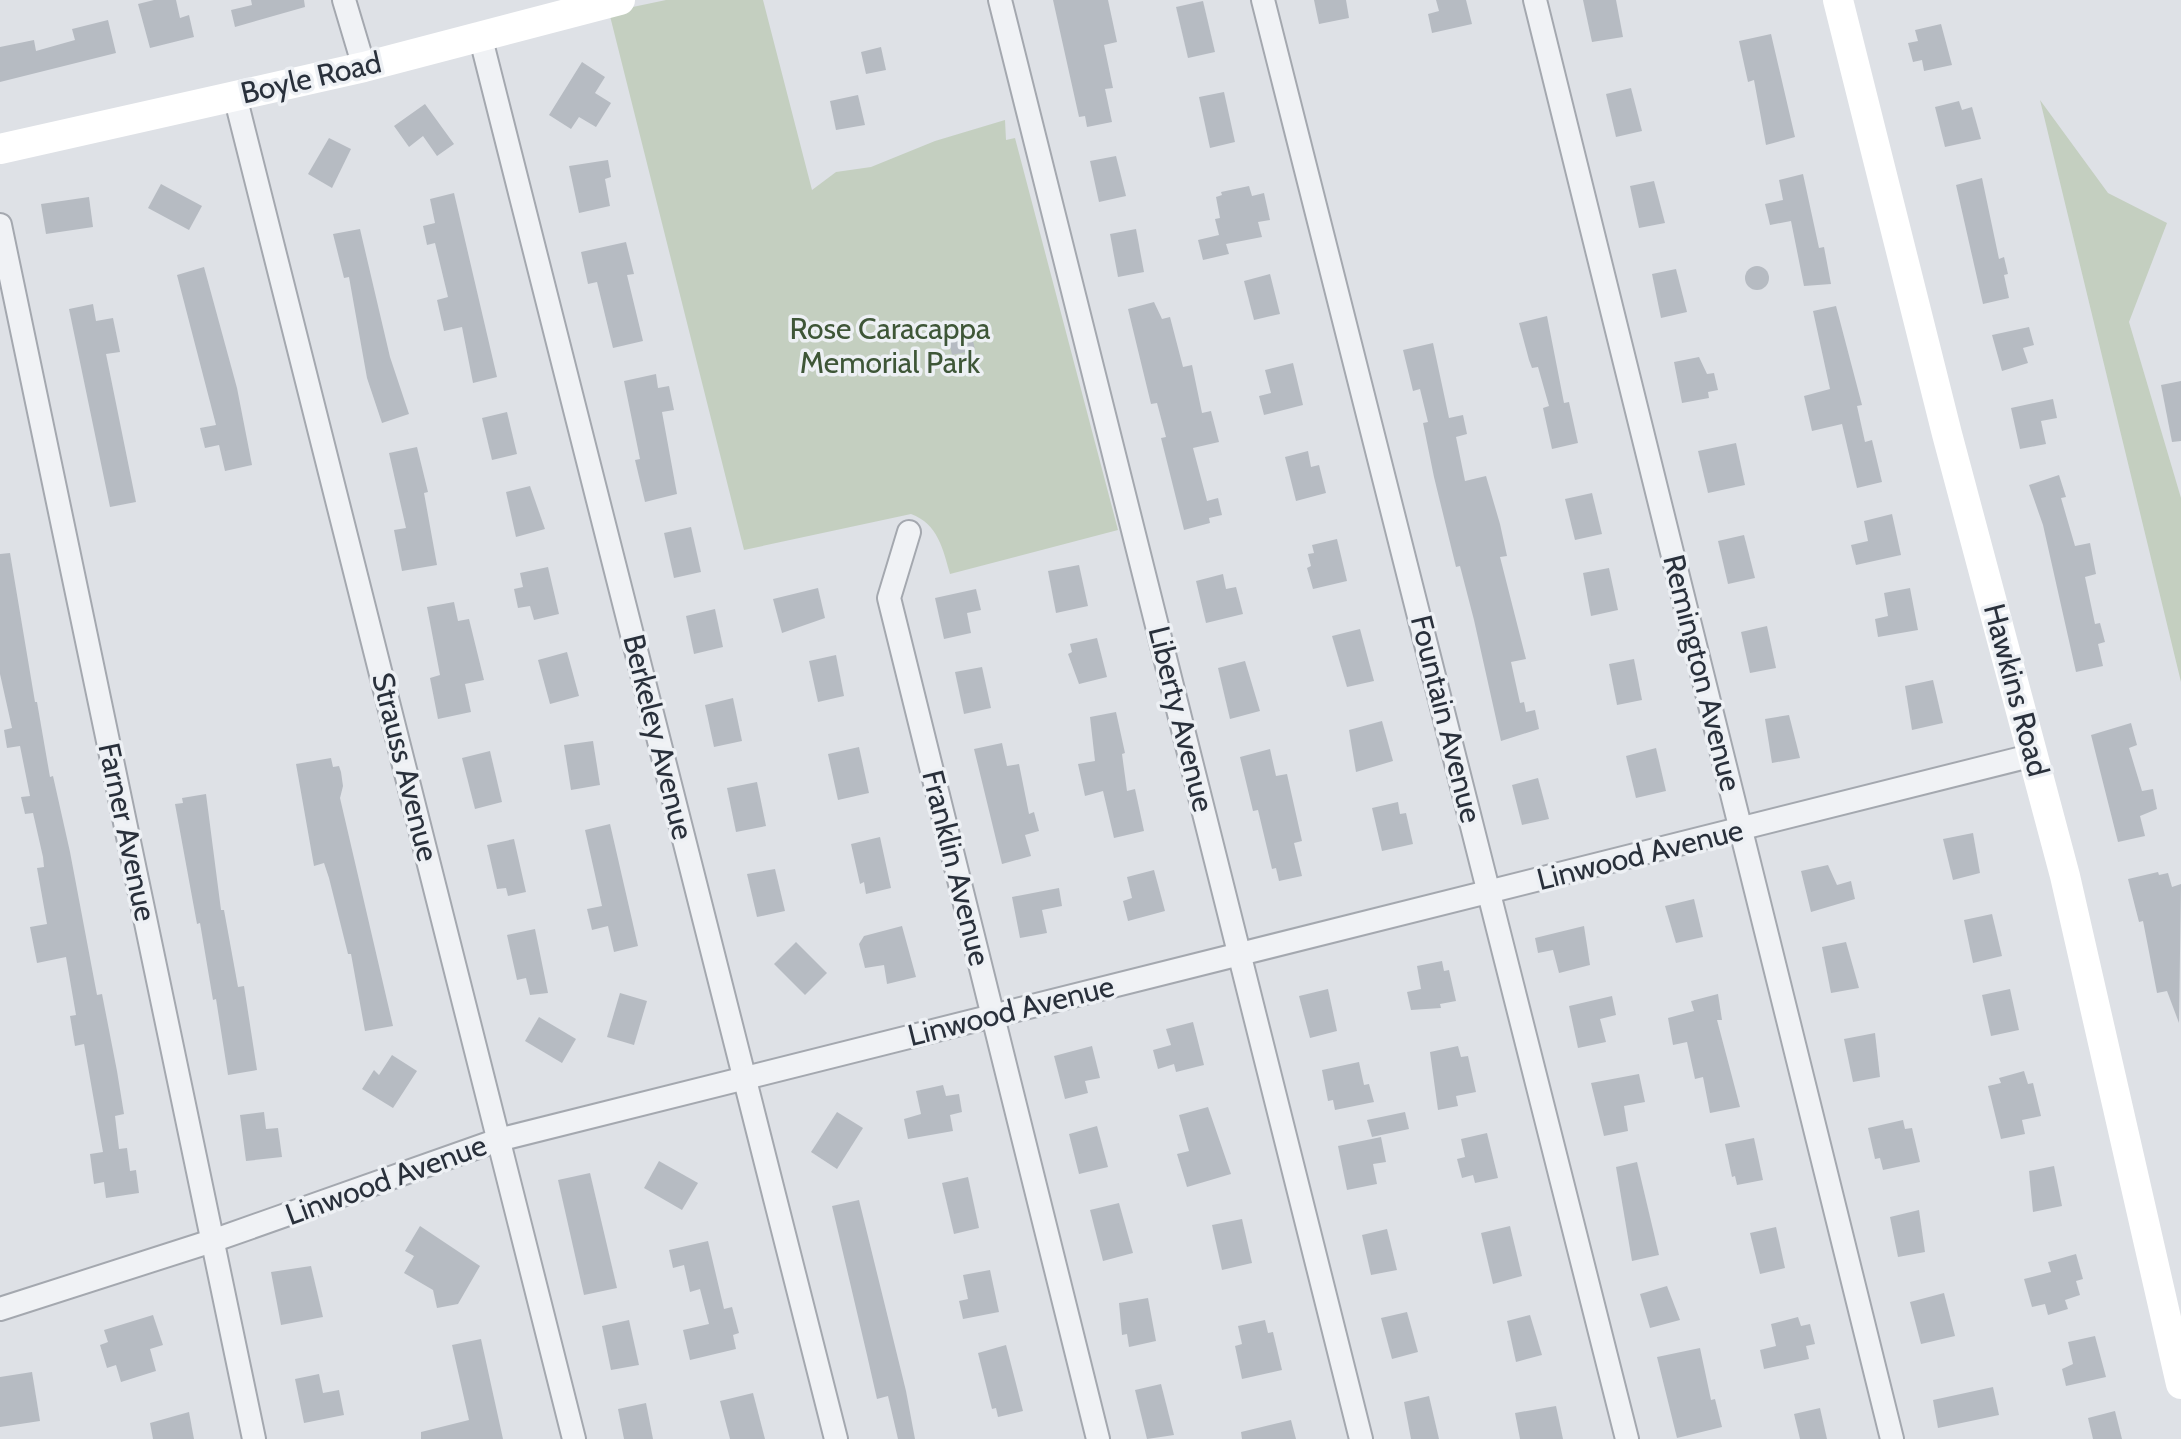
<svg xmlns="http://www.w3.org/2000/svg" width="2181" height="1439" viewBox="0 0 2181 1439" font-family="Cabin,sans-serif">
  <rect width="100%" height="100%" fill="#dee1e6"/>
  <g fill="#c4cfc0">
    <path d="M666 0H763L812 190 836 172 871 167 935 141 1005 120 1006 140 1015 138 1118 530 950 574C943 549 938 524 911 514L744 550 609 12Z"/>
    <polygon points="2040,100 2108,193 2167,223 2129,322 2181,498 2181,682"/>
  </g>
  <g fill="#b6bbc2">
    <polygon points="154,0 176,0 180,18 189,15 194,37 150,48 138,4"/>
    <polygon points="251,0 304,0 305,7 235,27 231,10 252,5"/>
    <polygon points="1053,0 1108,0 1117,42 1104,45 1113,88 1105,89 1112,122 1087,127 1085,116 1079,117"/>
    <polygon points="1314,0 1346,0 1349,18 1319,24"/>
    <polygon points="1436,0 1466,0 1472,24 1432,33 1428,14 1439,11"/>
    <polygon points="1583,0 1616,0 1623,37 1592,42"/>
    <polygon points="1203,1 1215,52 1188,58 1176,7"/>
    <polygon points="108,20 116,53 0,82 0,47 34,40 36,51 75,40 72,29"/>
    <polygon points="1941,24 1952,65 1924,71 1922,60 1913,62 1908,43 1918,41 1915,30"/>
    <polygon points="1771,34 1795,137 1766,145 1754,80 1748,82 1739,41"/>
    <polygon points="881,47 886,70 866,74 861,52"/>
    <polygon points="582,62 605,77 595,93 611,103 596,127 579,117 571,129 549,115"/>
    <polygon points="1631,88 1642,131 1616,137 1606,94"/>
    <polygon points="1224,92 1235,142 1210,148 1199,97"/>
    <polygon points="858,95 865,125 836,130 830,101"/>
    <polygon points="1959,101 1962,110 1972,107 1981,139 1945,147 1935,107"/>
    <polygon points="425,104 454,144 437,156 423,136 409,147 394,126"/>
    <polygon points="329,138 351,149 332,188 308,174"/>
    <polygon points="1116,156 1126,196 1099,202 1090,161"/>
    <polygon points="608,160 611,177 605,179 610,206 579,213 569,166"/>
    <polygon points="1803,174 1819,248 1824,247 1831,284 1804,286 1791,221 1770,225 1765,204 1783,200 1779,180"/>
    <polygon points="1982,178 1999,259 2004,257 2008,274 2004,275 2009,298 1983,304 1956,185"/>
    <polygon points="1654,181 1665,223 1639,228 1630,186"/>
    <polygon points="161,184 202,206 189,230 148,208"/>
    <polygon points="1249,186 1252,196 1264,193 1270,220 1258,222 1262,237 1226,244 1229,254 1203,260 1198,240 1219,235 1215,219 1220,218 1216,197 1222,195 1221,192"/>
    <polygon points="454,193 497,377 473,383 462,327 444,331 437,300 448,297 435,243 427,245 423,226 435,223 430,199"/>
    <polygon points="89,197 93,227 46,234 41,204"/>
    <polygon points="360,229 390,357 409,414 382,423 367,378 349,277 344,278 333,234"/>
    <polygon points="1136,229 1144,272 1118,277 1110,234"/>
    <polygon points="626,242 634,274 627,275 643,341 613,348 597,282 588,284 581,252"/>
    <circle cx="1757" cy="278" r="12"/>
    <polygon points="204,267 237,388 252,465 225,471 219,445 205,448 200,428 216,425 177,275"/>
    <polygon points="1676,269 1687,312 1661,318 1652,274"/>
    <polygon points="1270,274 1280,314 1254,320 1244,281"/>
    <polygon points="1154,302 1162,319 1170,317 1183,367 1192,365 1202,413 1211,411 1219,442 1193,448 1207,501 1218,498 1222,515 1209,518 1210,523 1184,530 1161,438 1166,437 1157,403 1151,404 1128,309"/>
    <polygon points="93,304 96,321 113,318 120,352 106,354 136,502 110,507 69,309"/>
    <polygon points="1836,306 1862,405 1857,406 1865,442 1872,440 1882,482 1857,488 1842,424 1812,431 1804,396 1830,389 1813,311"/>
    <polygon points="1547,316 1564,403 1569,402 1578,443 1552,449 1543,408 1549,406 1538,367 1532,368 1529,360 1519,323"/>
    <polygon points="970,327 975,350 952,355 947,332"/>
    <polygon points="2029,327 2034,345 2023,348 2028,363 2002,371 1992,335"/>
    <polygon points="1433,343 1449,418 1463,415 1467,434 1456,437 1465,481 1486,476 1500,524 1507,556 1500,557 1526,659 1511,662 1520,703 1524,702 1526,712 1535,710 1539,729 1501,741 1474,620 1460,566 1456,567 1434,477 1423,423 1428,422 1420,389 1413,391 1403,350"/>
    <polygon points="1699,357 1707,374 1714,373 1718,390 1708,392 1709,398 1682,403 1674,362"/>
    <polygon points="1293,363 1303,405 1264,415 1259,396 1271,393 1265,370"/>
    <polygon points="656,374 658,388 669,386 674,410 662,412 677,494 645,502 635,460 640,459 624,381"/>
    <polygon points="2181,381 2181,441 2172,442 2161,385"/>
    <polygon points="2053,399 2057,418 2041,421 2046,444 2020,449 2011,408"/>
    <polygon points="507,412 517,454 492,460 482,418"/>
    <polygon points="1736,443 1745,485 1708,493 1698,451"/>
    <polygon points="417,447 428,492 424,493 437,565 402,571 394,530 406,528 389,453"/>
    <polygon points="1308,451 1311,467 1319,465 1326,493 1296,501 1285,457"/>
    <polygon points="2059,475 2066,497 2061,498 2075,546 2090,543 2096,574 2085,577 2095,624 2100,623 2105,642 2098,644 2103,666 2076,672 2043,525 2029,485"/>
    <polygon points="530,486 545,529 516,537 506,492"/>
    <polygon points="1592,493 1602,534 1575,540 1565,499"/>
    <polygon points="1892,514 1901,555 1856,565 1851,545 1868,541 1864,521"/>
    <polygon points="691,527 701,572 674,578 664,533"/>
    <polygon points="1744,535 1755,578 1728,584 1718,541"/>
    <polygon points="1337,539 1347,581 1313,589 1307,568 1311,566 1308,554 1314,553 1312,545"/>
    <polygon points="10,553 35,702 37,702 50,777 53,776 70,852 97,995 102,994 117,1071 124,1114 115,1116 119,1149 127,1148 130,1171 136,1170 139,1193 106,1198 104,1182 94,1184 90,1154 103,1152 84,1044 75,1046 70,1016 76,1015 66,957 37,963 30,927 47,924 37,868 44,867 43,857 33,813 25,814 21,797 30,796 20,746 7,748 4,730 12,728 0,674 0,554"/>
    <polygon points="1079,565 1088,606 1056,613 1048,571"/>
    <polygon points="548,567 559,614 534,620 530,606 518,608 514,589 523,587 520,573"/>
    <polygon points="1609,568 1618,610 1591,616 1583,573"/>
    <polygon points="1223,574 1226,589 1236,587 1243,614 1206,623 1196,581"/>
    <polygon points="818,588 825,618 782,633 773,599"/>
    <polygon points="1910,588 1918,630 1878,637 1875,619 1888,616 1884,593"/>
    <polygon points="976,589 981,610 967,613 971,633 944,639 935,598"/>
    <polygon points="454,602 458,621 469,619 484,680 465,684 471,712 438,719 430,678 440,675 427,607"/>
    <polygon points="715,609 723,647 694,654 686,616"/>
    <polygon points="1767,626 1776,668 1750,673 1741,632"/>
    <polygon points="1360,629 1374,681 1347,687 1332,636"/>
    <polygon points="1097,638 1107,677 1079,684 1068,654 1072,652 1070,644"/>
    <polygon points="567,652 579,696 550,704 538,660"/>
    <polygon points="836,655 844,696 818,702 809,661"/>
    <polygon points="1634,659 1642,700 1617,705 1609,664"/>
    <polygon points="1245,661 1260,711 1230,719 1218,668"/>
    <polygon points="982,667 991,708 964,714 955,672"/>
    <polygon points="1933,680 1943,723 1912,730 1905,686"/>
    <polygon points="733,698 742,741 714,747 705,705"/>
    <polygon points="1116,712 1125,753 1122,754 1127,791 1135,789 1144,831 1114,838 1103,791 1085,796 1078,764 1095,761 1090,717"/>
    <polygon points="1789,715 1800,758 1772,763 1765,719"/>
    <polygon points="1382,721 1393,761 1356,772 1349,730"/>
    <polygon points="2131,723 2137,745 2129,748 2142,791 2153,789 2157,809 2140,816 2145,836 2118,842 2091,735"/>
    <polygon points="593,741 600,785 571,790 564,745"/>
    <polygon points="1002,743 1007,766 1019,764 1029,814 1034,812 1039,831 1025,835 1031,856 1002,864 974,749"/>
    <polygon points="859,747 869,793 838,800 828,754"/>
    <polygon points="1656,748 1666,791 1636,798 1626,756"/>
    <polygon points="1270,749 1276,776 1287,774 1302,841 1294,843 1302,876 1279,881 1276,868 1272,869 1258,810 1253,811 1240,757"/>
    <polygon points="490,751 502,802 475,809 462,758"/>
    <polygon points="331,758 333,767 339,766 341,772 343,786 340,798 393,1026 365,1031 351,954 348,954 329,878 324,863 314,866 296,764"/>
    <polygon points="1538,778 1549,819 1522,825 1512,785"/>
    <polygon points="757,782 766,826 736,832 727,788"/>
    <polygon points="206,794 221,910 224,910 238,987 244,986 257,1070 228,1075 216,999 213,1000 200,923 197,924 175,804 183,803 182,798"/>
    <polygon points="1398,802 1400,814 1406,813 1413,844 1382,851 1372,808"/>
    <polygon points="610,824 638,946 614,952 608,926 592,930 587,909 602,906 585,830"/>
    <polygon points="1973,833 1980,873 1953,880 1943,839"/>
    <polygon points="880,837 891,888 866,894 864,882 860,884 851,844"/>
    <polygon points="514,839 526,892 508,896 506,888 497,889 487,845"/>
    <polygon points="1828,865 1837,885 1851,881 1855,899 1811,912 1801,871"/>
    <polygon points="775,869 785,911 757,917 747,874"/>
    <polygon points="1154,870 1165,911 1128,921 1123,901 1132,898 1127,877"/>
    <polygon points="2158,872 2159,875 2168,873 2172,887 2181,884 2179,1023 2167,991 2157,993 2143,921 2139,922 2128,879"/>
    <polygon points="1059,888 1062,906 1042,910 1047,933 1020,938 1012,897"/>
    <polygon points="1694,899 1703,937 1676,943 1665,906"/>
    <polygon points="1992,914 2002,956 1973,963 1964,920"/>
    <polygon points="902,926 916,977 887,984 884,965 865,968 859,944 864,936"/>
    <polygon points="1584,926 1590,965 1559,973 1553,950 1538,953 1535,938"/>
    <polygon points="535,929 548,993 530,995 526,978 517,980 507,935"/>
    <polygon points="796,942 827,973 805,995 774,964"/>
    <polygon points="1846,942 1859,988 1831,993 1822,947"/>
    <polygon points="1442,961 1444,971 1449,970 1456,1001 1440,1004 1441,1008 1411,1010 1407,992 1421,989 1417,966"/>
    <polygon points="1328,989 1337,1031 1310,1038 1299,996"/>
    <polygon points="2010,989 2019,1030 1991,1036 1982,995"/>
    <polygon points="620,993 647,1001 634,1045 607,1037"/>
    <polygon points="1718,994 1722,1020 1717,1020 1740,1107 1710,1113 1703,1077 1695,1079 1687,1042 1673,1045 1668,1018 1694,1011 1691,1001"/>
    <polygon points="1612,996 1616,1015 1600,1019 1606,1042 1578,1048 1569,1006"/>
    <polygon points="539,1017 576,1039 562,1063 525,1041"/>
    <polygon points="1193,1022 1204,1065 1176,1072 1174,1064 1158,1069 1153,1050 1171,1045 1166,1029"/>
    <polygon points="1875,1033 1880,1077 1853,1082 1844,1039"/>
    <polygon points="1092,1046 1100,1078 1085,1081 1088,1093 1065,1099 1054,1056"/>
    <polygon points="1458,1046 1461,1057 1468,1056 1476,1092 1456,1096 1458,1106 1438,1110 1430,1052"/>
    <polygon points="392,1055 417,1071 393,1108 362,1089 374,1070 379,1075"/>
    <polygon points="1359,1062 1364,1085 1369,1084 1374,1102 1335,1110 1333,1100 1328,1101 1322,1070"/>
    <polygon points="2024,1071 2028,1084 2033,1083 2041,1116 2022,1120 2025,1134 2001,1139 1988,1086 2001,1083 1999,1078"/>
    <polygon points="1639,1074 1645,1102 1624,1106 1628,1131 1604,1136 1591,1083"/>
    <polygon points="943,1085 946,1096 959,1094 962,1112 950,1115 953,1131 908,1139 904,1119 921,1114 916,1091"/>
    <polygon points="1208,1107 1231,1174 1187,1187 1177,1154 1189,1151 1179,1115"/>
    <polygon points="264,1112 266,1129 278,1128 282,1157 246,1161 240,1115"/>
    <polygon points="837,1112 863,1128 837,1169 811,1152"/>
    <polygon points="1405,1112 1409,1129 1372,1137 1367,1120"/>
    <polygon points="1903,1120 1905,1129 1912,1128 1920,1162 1883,1170 1880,1158 1875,1159 1868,1128"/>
    <polygon points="1097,1126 1108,1167 1079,1174 1069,1134"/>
    <polygon points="1487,1133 1498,1178 1475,1183 1473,1175 1462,1178 1457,1159 1465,1157 1461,1139"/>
    <polygon points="1381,1137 1386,1162 1373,1164 1377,1184 1347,1190 1338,1146"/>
    <polygon points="1754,1138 1763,1180 1737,1185 1735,1176 1732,1177 1725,1144"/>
    <polygon points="659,1161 698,1183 682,1210 644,1188"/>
    <polygon points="1637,1162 1659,1255 1632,1261 1616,1167"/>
    <polygon points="2054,1166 2062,1206 2033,1212 2029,1171"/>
    <polygon points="590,1173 617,1288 584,1295 558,1180"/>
    <polygon points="968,1177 979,1228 954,1234 942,1183"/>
    <polygon points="859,1200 906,1391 915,1439 898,1439 888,1396 877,1399 867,1355 832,1206"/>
    <polygon points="1119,1203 1133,1253 1103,1261 1090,1210"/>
    <polygon points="1919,1210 1925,1252 1898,1257 1890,1217"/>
    <polygon points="1242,1219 1252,1263 1222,1270 1212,1225"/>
    <polygon points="420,1226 480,1266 458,1304 437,1308 433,1290 404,1273 414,1256 405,1251"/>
    <polygon points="1510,1226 1522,1276 1493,1284 1481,1233"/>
    <polygon points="1776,1227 1785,1268 1760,1274 1750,1233"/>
    <polygon points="1387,1229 1397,1270 1371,1275 1362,1235"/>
    <polygon points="708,1241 724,1309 732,1307 739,1333 733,1335 736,1349 690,1360 683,1330 709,1324 700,1289 690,1292 684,1265 673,1268 669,1250"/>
    <polygon points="2076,1254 2083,1279 2076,1281 2080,1295 2065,1300 2068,1309 2048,1315 2045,1304 2032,1307 2024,1279 2051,1272 2048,1262"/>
    <polygon points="311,1266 323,1317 281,1325 271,1272"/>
    <polygon points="990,1270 999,1312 963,1319 959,1301 968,1299 963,1275"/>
    <polygon points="1667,1286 1680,1320 1650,1328 1640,1294"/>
    <polygon points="1944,1293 1955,1336 1921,1344 1910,1302"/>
    <polygon points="1148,1298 1156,1341 1129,1347 1127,1334 1122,1335 1119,1303"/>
    <polygon points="1407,1312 1418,1352 1392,1359 1381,1318"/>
    <polygon points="153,1315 163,1345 150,1349 156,1371 121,1382 116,1365 107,1368 100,1345 108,1342 104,1330"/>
    <polygon points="1530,1315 1542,1355 1516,1362 1507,1321"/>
    <polygon points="1798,1317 1801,1326 1810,1324 1815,1344 1806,1346 1809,1359 1764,1369 1760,1350 1776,1346 1771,1324"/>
    <polygon points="629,1320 639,1365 611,1370 602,1326"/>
    <polygon points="1265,1320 1268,1333 1273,1332 1282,1370 1242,1379 1235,1346 1242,1344 1238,1326"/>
    <polygon points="2095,1336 2106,1377 2066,1386 2062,1369 2073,1364 2068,1342"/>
    <polygon points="481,1339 503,1439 421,1439 421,1432 469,1420 452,1345"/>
    <polygon points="1006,1345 1023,1411 998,1417 996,1408 992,1409 978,1353"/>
    <polygon points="1700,1348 1711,1400 1715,1399 1722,1427 1677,1438 1657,1357"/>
    <polygon points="32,1372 40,1421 0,1427 0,1377"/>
    <polygon points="319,1374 323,1393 339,1390 344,1415 304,1423 295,1379"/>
    <polygon points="1161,1384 1174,1435 1147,1439 1135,1390"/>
    <polygon points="1993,1387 1999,1415 1938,1428 1933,1400"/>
    <polygon points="753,1393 765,1439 730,1439 720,1401"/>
    <polygon points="1429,1396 1439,1439 1411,1439 1404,1402"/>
    <polygon points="646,1403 653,1439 624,1439 618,1409"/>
    <polygon points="1556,1406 1563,1439 1520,1439 1515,1413"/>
    <polygon points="1820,1408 1827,1439 1800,1439 1794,1414"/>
    <polygon points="2115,1411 2122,1439 2093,1439 2088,1418"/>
    <polygon points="189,1412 194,1439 153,1439 150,1423"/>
    <polygon points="1291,1420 1296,1439 1242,1439 1241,1432"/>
  </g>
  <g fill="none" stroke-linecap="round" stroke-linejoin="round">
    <g stroke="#a4a8af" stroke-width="26">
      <g id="street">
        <polyline points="344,0 364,67"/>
        <polyline points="1000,0 1361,1439"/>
        <polyline points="1263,0 1627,1439"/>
        <polyline points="1535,0 1892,1439"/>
        <polyline points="480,35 836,1439"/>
        <polyline points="235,96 574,1439"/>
        <polyline points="0,225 254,1439"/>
        <polyline points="909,532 889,598 1098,1439"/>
        <polyline points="0,1309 212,1241 498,1140 2034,755"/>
      </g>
    </g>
    <use href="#street" stroke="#f0f2f5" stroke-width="22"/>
    <g stroke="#fff" stroke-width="30">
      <polyline points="1838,0 1947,434 2065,876 2181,1384"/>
      <polyline points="0,149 364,67 620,0"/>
    </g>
  </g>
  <g text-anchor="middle" stroke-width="7" stroke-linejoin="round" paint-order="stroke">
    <g font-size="30" fill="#29303b" stroke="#edf0f4">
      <text transform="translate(311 78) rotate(-13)" y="10">Boyle Road</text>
      <text transform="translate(1702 673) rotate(76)" y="10">Remington Avenue</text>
      <text transform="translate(2016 690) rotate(75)" y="10">Hawkins Road</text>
      <text transform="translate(1181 719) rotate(76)" y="10">Liberty Avenue</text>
      <text transform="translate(1446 719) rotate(76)" y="10">Fountain Avenue</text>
      <text transform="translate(658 737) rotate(76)" y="10">Berkeley Avenue</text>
      <text transform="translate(405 767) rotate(76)" y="10">Strauss Avenue</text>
      <text transform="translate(127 832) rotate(78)" y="10">Farner Avenue</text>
      <text transform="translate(1640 855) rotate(-14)" y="10">Linwood Avenue</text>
      <text transform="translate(956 868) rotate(76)" y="10">Franklin Avenue</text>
      <text transform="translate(1011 1011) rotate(-14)" y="10">Linwood Avenue</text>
      <text transform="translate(386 1180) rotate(-20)" y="10">Linwood Avenue</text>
    </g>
    <g font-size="30" fill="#3e5637" stroke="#edf0f4">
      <text x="890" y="339">Rose Caracappa<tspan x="890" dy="34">Memorial Park</tspan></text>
    </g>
  </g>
</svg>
